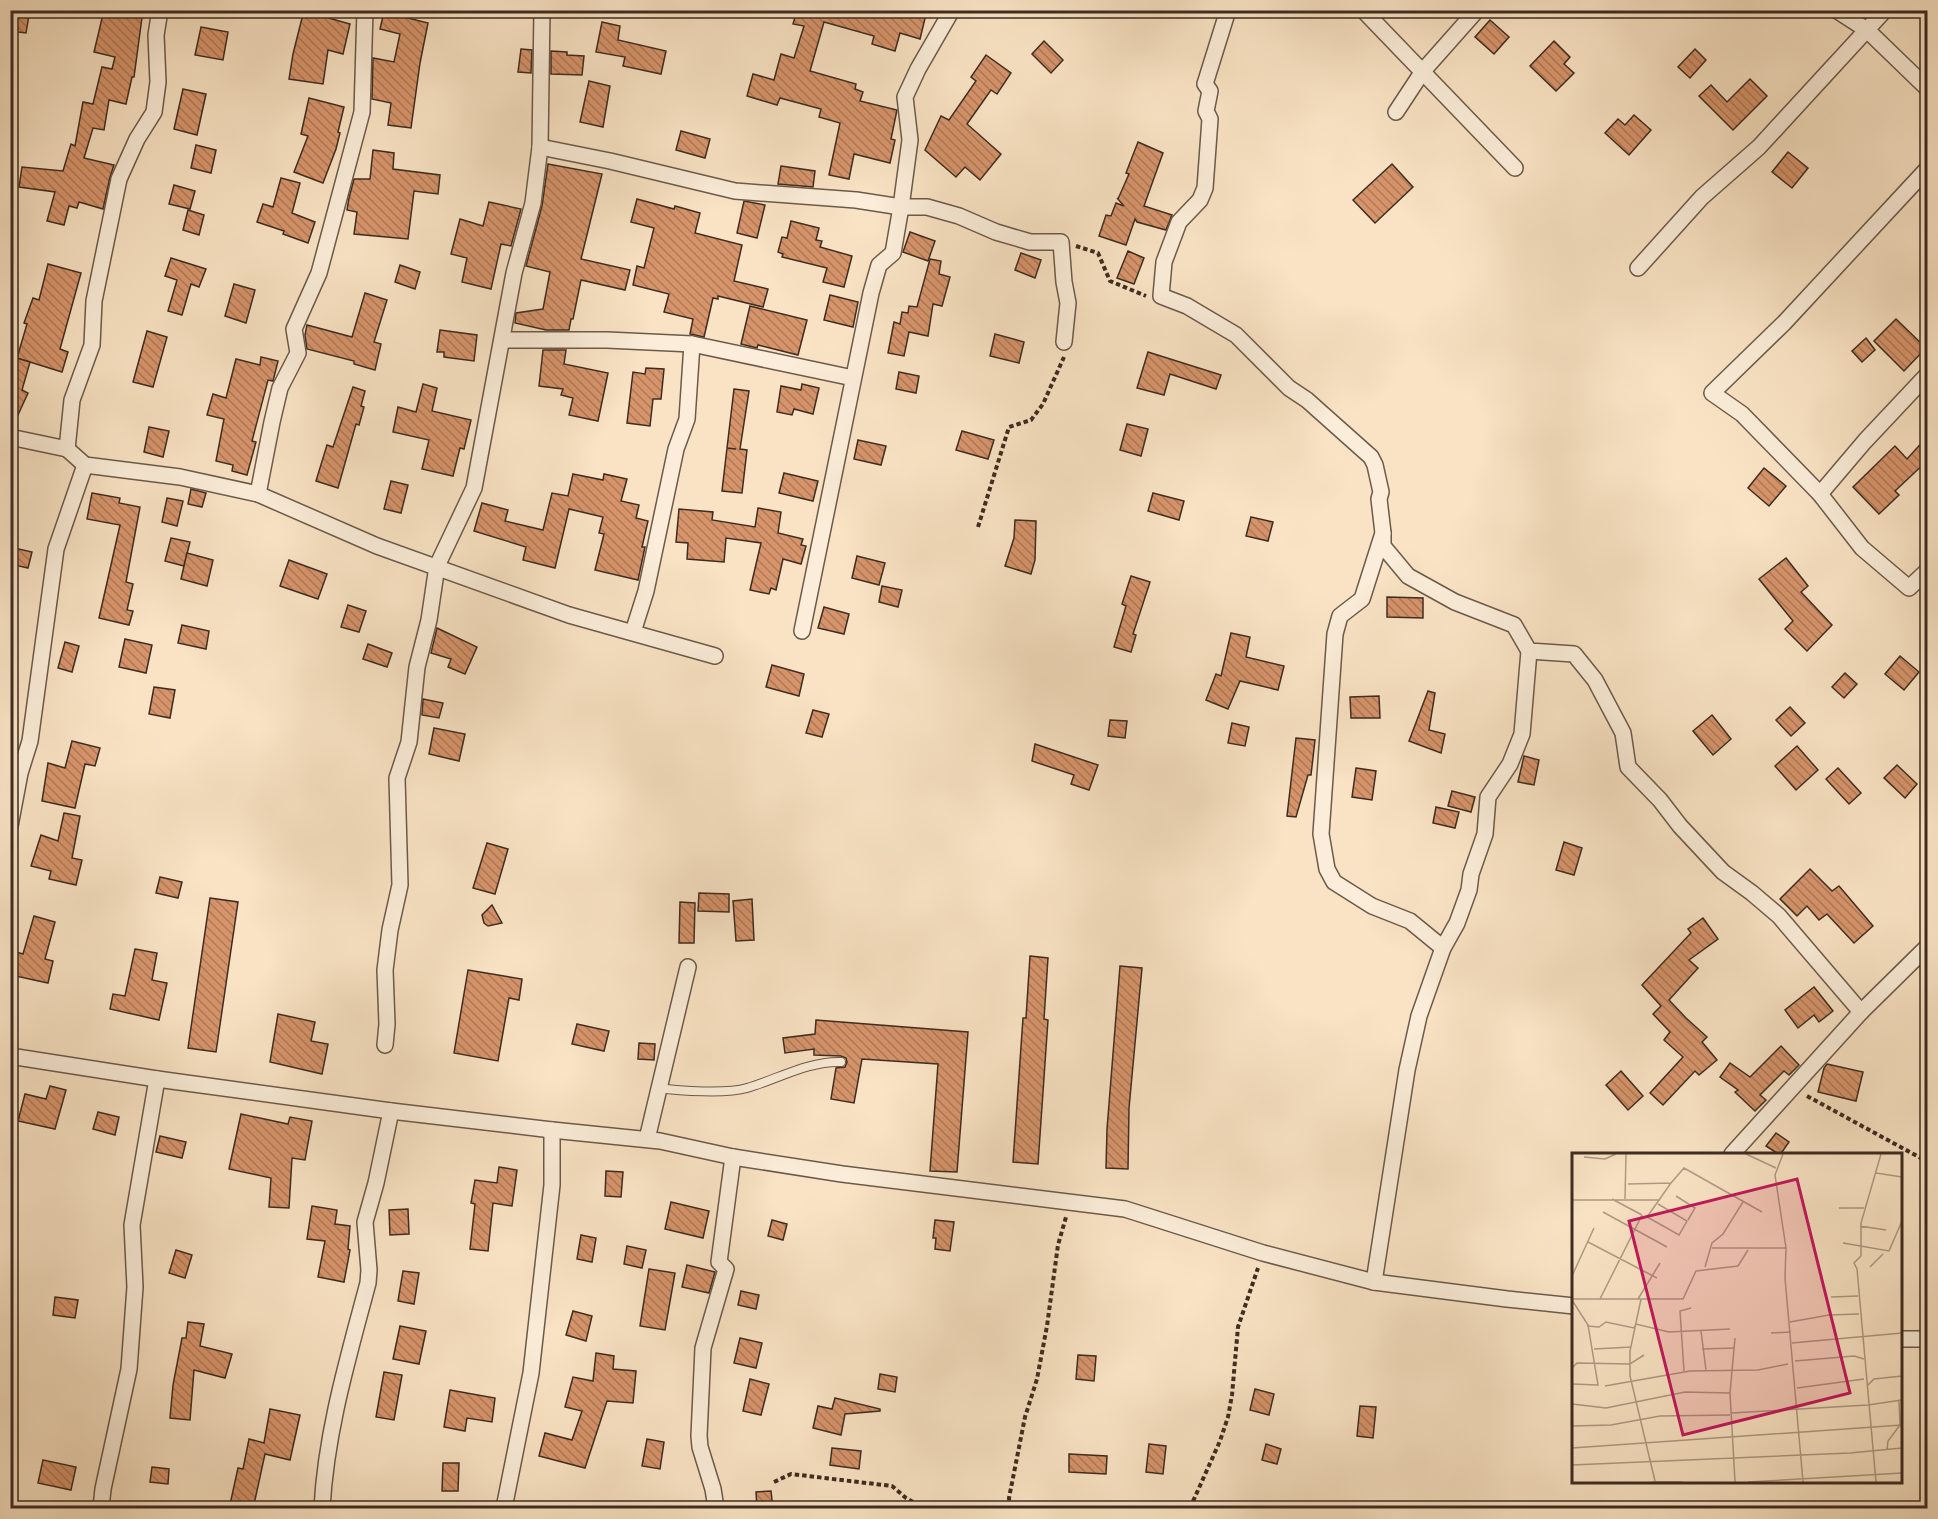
<svg xmlns="http://www.w3.org/2000/svg" width="1938" height="1519" viewBox="0 0 1938 1519" font-family="'Old Standard TT',serif">
  <defs>
    <pattern id="building-back-hatch" width="6" height="6" patternUnits="userSpaceOnUse" patternTransform="scale(1.5)"><rect width="6" height="6" fill="#d7946b"/><path d="M-1 5l2 2M0 0l6 6M5-1l2 2" fill="none" stroke="#b07958"/></pattern>
  </defs>
  <rect width="100%" height="100%" fill="#f9e3c4"/>
  <filter id="stains"><feTurbulence type="fractalNoise" baseFrequency=".00333" numOctaves="4"/><feColorMatrix values="0 0 0 0 .2 0 0 0 0 .09 0 0 0 0 .02 0 0 0 .5 -.17"/></filter>
  <radialGradient id="worn" r=".72"><stop offset=".6" stop-color="#630" stop-opacity="0"/><stop offset="1" stop-color="#630" stop-opacity=".3"/></radialGradient>
  <g fill="url(#building-back-hatch)" stroke="#3d2c21" stroke-width="1.5">
    <polygon points="104,10 143,10 134,77 132,77 126,104 109,100 104,130 93,128 84,158 114,165 110,177 103,209 79,202 77,208 69,206 64,225 47,221 55,192 19,187 22,167 63,171 71,144 75,146 83,102 93,104 102,67 112,69 115,57 94,52"/>
    <polygon points="304,10 319,10 318,15 350,24 343,54 328,50 323,84 289,79 293,54"/>
    <polygon points="797,10 878,10 901,17 903,10 927,10 920,39 900,33 895,51 872,44 874,36 824,22 810,71 856,84 855,89 863,92 860,101 897,110 891,139 895,140 890,163 854,154 849,179 829,175 840,123 819,117 821,109 780,98 777,105 747,96 753,74 774,80 781,54 794,58 804,26 793,24"/>
    <polygon points="10,12 29,15 26,33 10,31"/>
    <polygon points="384,12 428,23 420,63 411,128 388,125 391,103 372,99 373,58 394,62 400,34 380,29"/>
    <polygon points="1490,20 1509,37 1494,54 1475,37"/>
    <polygon points="602,22 620,26 618,40 666,51 661,74 623,66 625,57 596,52"/>
    <polygon points="201,27 228,32 223,60 195,55"/>
    <polygon points="1044,41 1063,60 1051,73 1032,54"/>
    <polygon points="1554,41 1570,57 1564,64 1574,73 1556,91 1530,66"/>
    <polygon points="521,49 532,50 531,73 518,72"/>
    <polygon points="1695,49 1706,60 1690,78 1678,67"/>
    <polygon points="551,51 567,52 567,55 584,56 582,75 551,74"/>
    <polygon points="986,55 1011,73 997,94 991,90 967,124 1001,154 980,180 965,167 956,177 925,150 941,116 949,120 976,81 971,77"/>
    <polygon points="1750,79 1767,96 1733,130 1699,96 1711,85 1727,102"/>
    <polygon points="589,81 610,86 603,127 580,122"/>
    <polygon points="183,89 206,94 197,135 174,129"/>
    <polygon points="309,98 344,107 338,132 340,133 336,149 323,183 294,172 308,136 301,134"/>
    <polygon points="1634,115 1651,130 1629,155 1605,133 1618,119 1625,125"/>
    <polygon points="681,131 710,139 705,158 676,150"/>
    <polygon points="1138,142 1163,153 1144,206 1172,215 1166,230 1137,222 1135,219 1126,245 1099,236 1106,215 1111,216 1116,203 1124,206 1117,198 1118,199 1129,174 1126,173"/>
    <polygon points="196,145 216,150 211,173 191,168"/>
    <polygon points="373,150 394,153 393,169 440,175 438,194 414,191 408,239 354,234 357,212 347,210 349,198 354,179 370,179"/>
    <polygon points="1788,152 1808,168 1792,188 1772,172"/>
    <polygon points="548,164 602,174 581,259 630,270 625,290 581,280 573,319 571,319 569,330 546,330 515,323 516,313 543,309 550,272 526,266 542,206"/>
    <polygon points="1392,164 1413,187 1375,223 1353,200"/>
    <polygon points="781,166 815,171 813,187 778,184"/>
    <polygon points="281,178 300,183 292,213 315,222 308,243 283,234 284,231 257,222 263,204 273,207"/>
    <polygon points="174,185 195,191 190,209 169,204"/>
    <polygon points="637,199 674,209 675,206 700,213 695,233 742,245 734,281 768,289 763,307 718,296 718,299 713,298 704,337 690,334 693,319 664,312 669,294 633,285 637,266 644,268 654,228 631,222"/>
    <polygon points="744,201 765,205 757,238 737,233"/>
    <polygon points="489,202 521,209 511,246 501,244 491,289 462,282 467,258 451,254 460,219 483,226"/>
    <polygon points="188,210 204,215 199,235 183,230"/>
    <polygon points="791,221 819,228 816,240 822,241 820,247 852,256 844,287 823,282 827,268 782,257 783,254 778,252 782,237 787,238"/>
    <polygon points="910,232 935,241 928,261 903,252"/>
    <polygon points="1128,251 1144,258 1134,284 1117,278"/>
    <polygon points="1021,253 1041,260 1035,278 1015,270"/>
    <polygon points="171,258 206,269 199,287 191,284 182,315 168,311 177,280 165,276"/>
    <polygon points="930,259 941,261 939,274 950,277 942,306 933,304 928,336 909,332 904,356 888,353 894,322 900,324 902,312 908,313 909,306 917,307"/>
    <polygon points="48,264 81,273 60,349 68,352 62,372 17,358 27,324 24,323 33,298 39,300"/>
    <polygon points="400,265 420,272 415,289 395,282"/>
    <polygon points="234,284 255,290 246,323 225,316"/>
    <polygon points="365,293 387,300 374,342 381,344 375,370 354,364 354,361 307,349 305,335 307,325 352,337"/>
    <polygon points="830,295 858,302 853,327 824,320"/>
    <polygon points="750,306 807,320 798,355 758,345 757,348 741,344"/>
    <polygon points="1896,319 1926,348 1904,371 1874,341"/>
    <polygon points="440,330 477,335 474,361 444,357 444,352 437,352"/>
    <polygon points="147,331 167,337 153,387 133,382"/>
    <polygon points="995,334 1024,342 1019,363 990,356"/>
    <polygon points="1866,338 1875,350 1862,362 1852,351"/>
    <polygon points="543,350 566,350 564,364 608,373 598,421 569,415 573,398 561,395 563,389 539,386"/>
    <polygon points="1148,352 1221,375 1216,389 1170,374 1164,395 1137,388"/>
    <polygon points="13,357 30,362 22,390 28,393 12,428 10,427 10,365"/>
    <polygon points="261,357 278,361 273,381 268,380 252,441 256,442 247,475 232,471 233,465 216,461 224,419 207,415 213,394 226,398 236,359 260,365"/>
    <polygon points="646,368 664,369 661,399 653,399 650,426 627,423 633,372 645,374"/>
    <polygon points="899,372 919,376 916,393 896,389"/>
    <polygon points="423,384 437,388 432,411 471,420 464,449 460,448 453,476 422,469 429,440 393,432 398,407 416,412"/>
    <polygon points="802,384 819,388 813,414 794,409 792,415 777,412 781,386 801,390"/>
    <polygon points="353,387 365,391 361,406 364,407 359,425 356,424 338,488 316,481 327,445 333,447"/>
    <polygon points="734,389 749,391 740,449 747,450 742,493 722,491 727,448 736,449 727,448"/>
    <polygon points="1127,424 1148,429 1141,456 1120,450"/>
    <polygon points="149,427 169,431 163,457 144,452"/>
    <polygon points="962,431 994,440 988,459 956,450"/>
    <polygon points="1928,436 1928,460 1895,491 1899,495 1879,514 1853,487 1895,446 1907,459"/>
    <polygon points="858,440 886,446 881,465 854,459"/>
    <polygon points="1764,468 1786,486 1769,506 1748,488"/>
    <polygon points="784,473 818,481 813,501 779,493"/>
    <polygon points="573,474 603,480 604,474 627,479 621,501 639,505 636,518 648,521 642,547 645,547 638,580 595,570 604,534 599,533 603,517 569,509 555,568 523,560 526,547 474,531 482,503 508,510 505,521 543,530 552,493 568,496"/>
    <polygon points="391,481 408,485 401,513 384,509"/>
    <polygon points="191,489 206,493 202,507 188,504"/>
    <polygon points="92,493 120,498 119,503 140,507 126,582 133,584 127,610 133,611 129,625 99,618 120,525 87,519"/>
    <polygon points="1153,493 1184,501 1179,520 1148,511"/>
    <polygon points="167,498 183,501 177,526 162,522"/>
    <polygon points="758,508 781,512 778,533 803,539 801,545 806,546 801,564 783,559 776,590 771,588 769,594 750,590 761,543 726,538 724,562 687,559 688,543 676,542 679,509 713,512 712,520 755,527"/>
    <polygon points="1251,517 1273,522 1268,541 1246,536"/>
    <polygon points="1015,520 1036,521 1035,560 1031,574 1005,566 1014,538"/>
    <polygon points="171,538 190,542 184,566 165,561"/>
    <polygon points="10,547 32,552 28,568 10,564"/>
    <polygon points="187,553 213,560 207,586 181,579"/>
    <polygon points="857,556 885,563 879,585 852,578"/>
    <polygon points="1786,558 1808,586 1801,592 1832,625 1807,651 1785,629 1793,621 1759,579"/>
    <polygon points="289,560 327,574 318,599 280,586"/>
    <polygon points="1131,576 1150,582 1133,634 1136,635 1131,652 1114,647 1126,606 1122,604"/>
    <polygon points="882,586 902,590 898,607 879,602"/>
    <polygon points="1387,597 1423,598 1423,618 1387,617"/>
    <polygon points="348,605 366,611 359,632 341,627"/>
    <polygon points="824,607 849,614 844,634 818,628"/>
    <polygon points="182,625 209,631 206,649 178,643"/>
    <polygon points="437,628 477,647 465,674 448,667 451,659 431,653"/>
    <polygon points="1231,633 1250,637 1246,657 1284,666 1278,690 1240,681 1228,709 1206,700 1216,674 1221,676"/>
    <polygon points="125,639 152,645 146,673 119,667"/>
    <polygon points="65,642 79,646 72,672 58,668"/>
    <polygon points="368,644 392,653 387,667 363,659"/>
    <polygon points="1900,656 1919,672 1904,690 1885,674"/>
    <polygon points="772,665 804,674 799,696 766,687"/>
    <polygon points="1845,673 1857,684 1844,698 1832,687"/>
    <polygon points="154,687 175,690 170,718 149,714"/>
    <polygon points="1428,691 1435,693 1429,730 1445,734 1441,753 1409,741"/>
    <polygon points="1379,696 1380,718 1351,718 1350,697"/>
    <polygon points="423,699 443,703 439,718 422,715"/>
    <polygon points="1790,707 1805,723 1791,736 1776,720"/>
    <polygon points="813,710 829,714 822,737 806,733"/>
    <polygon points="1712,715 1731,739 1713,755 1693,731"/>
    <polygon points="1110,720 1127,721 1125,738 1108,736"/>
    <polygon points="1232,723 1249,727 1245,746 1228,743"/>
    <polygon points="434,728 465,734 459,761 429,754"/>
    <polygon points="1296,738 1315,740 1311,775 1308,775 1296,817 1287,816"/>
    <polygon points="72,741 100,748 95,766 85,764 75,808 42,801 48,763 65,768"/>
    <polygon points="1035,744 1098,765 1089,790 1071,784 1074,775 1032,761"/>
    <polygon points="1797,746 1818,770 1796,790 1775,766"/>
    <polygon points="1524,756 1539,760 1534,785 1518,782"/>
    <polygon points="1897,765 1917,784 1905,798 1884,778"/>
    <polygon points="1356,768 1376,771 1372,800 1352,797"/>
    <polygon points="1838,768 1861,793 1849,804 1826,779"/>
    <polygon points="1452,791 1475,797 1471,812 1448,806"/>
    <polygon points="1436,807 1459,812 1455,828 1433,823"/>
    <polygon points="64,813 80,816 72,858 82,860 76,885 49,879 51,871 31,866 41,835 58,841"/>
    <polygon points="1564,842 1582,848 1574,875 1556,870"/>
    <polygon points="487,843 508,849 495,894 473,888"/>
    <polygon points="1810,869 1832,891 1839,886 1873,926 1854,943 1827,914 1819,920 1807,906 1797,916 1780,899"/>
    <polygon points="160,877 182,882 178,898 156,893"/>
    <polygon points="699,893 729,894 729,912 698,911"/>
    <polygon points="210,898 238,902 216,1052 188,1048"/>
    <polygon points="752,899 754,940 736,941 733,901"/>
    <polygon points="680,902 695,903 694,943 679,943"/>
    <polygon points="492,905 502,923 488,926 484,923 482,915"/>
    <polygon points="34,916 55,922 45,959 53,961 48,983 11,975 16,952 23,954"/>
    <polygon points="1703,918 1718,939 1689,960 1698,968 1669,1000 1686,1018 1707,1037 1702,1042 1717,1060 1699,1075 1695,1071 1663,1105 1650,1093 1683,1057 1664,1040 1670,1032 1653,1014 1661,1006 1642,985 1691,933 1688,929"/>
    <polygon points="135,949 157,953 152,980 167,983 159,1020 110,1009 113,994 125,996"/>
    <polygon points="1030,956 1048,958 1044,1019 1048,1020 1038,1164 1013,1162 1023,1018 1026,1018"/>
    <polygon points="1120,966 1142,968 1129,1108 1128,1169 1106,1168 1107,1129"/>
    <polygon points="468,970 522,979 519,1000 509,998 498,1061 454,1053"/>
    <polygon points="1814,987 1833,1011 1819,1022 1814,1015 1798,1028 1785,1010"/>
    <polygon points="278,1014 315,1022 311,1041 328,1044 322,1074 270,1062"/>
    <polygon points="816,1020 968,1032 957,1172 930,1171 938,1064 862,1059 854,1103 831,1099 836,1068 845,1067 847,1062 846,1058 841,1056 814,1055 814,1049 785,1053 783,1038 815,1034"/>
    <polygon points="577,1024 609,1031 604,1051 572,1044"/>
    <polygon points="639,1043 655,1044 654,1060 638,1059"/>
    <polygon points="1781,1046 1799,1065 1789,1075 1784,1071 1760,1095 1766,1100 1755,1111 1735,1092 1738,1090 1720,1077 1730,1063 1750,1077"/>
    <polygon points="1827,1064 1863,1072 1856,1101 1818,1092 1824,1068"/>
    <polygon points="1621,1071 1643,1096 1628,1110 1606,1085"/>
    <polygon points="50,1086 66,1090 55,1129 18,1121 25,1094 46,1099"/>
    <polygon points="98,1112 119,1117 115,1135 93,1129"/>
    <polygon points="241,1114 288,1124 290,1117 312,1121 305,1160 292,1158 289,1208 269,1207 271,1178 229,1169"/>
    <polygon points="1776,1133 1789,1142 1780,1155 1766,1146"/>
    <polygon points="160,1136 186,1142 182,1158 156,1152"/>
    <polygon points="499,1167 517,1170 512,1206 493,1203 488,1251 470,1249 475,1204 471,1203 475,1180 497,1183"/>
    <polygon points="606,1171 623,1172 621,1197 605,1196"/>
    <polygon points="671,1202 709,1211 703,1238 665,1229"/>
    <polygon points="312,1206 337,1210 335,1224 350,1226 348,1249 350,1250 344,1282 318,1277 325,1241 307,1239"/>
    <polygon points="408,1209 409,1234 390,1235 389,1210"/>
    <polygon points="772,1220 787,1224 783,1240 768,1236"/>
    <polygon points="935,1220 954,1222 950,1251 935,1249 936,1238 933,1238"/>
    <polygon points="581,1235 596,1238 592,1262 577,1259"/>
    <polygon points="627,1246 646,1250 642,1268 624,1264"/>
    <polygon points="176,1250 192,1255 185,1278 169,1273"/>
    <polygon points="687,1265 715,1272 709,1293 682,1287"/>
    <polygon points="649,1269 675,1273 665,1330 640,1326"/>
    <polygon points="403,1271 419,1273 414,1304 398,1301"/>
    <polygon points="741,1291 759,1295 756,1309 738,1305"/>
    <polygon points="55,1297 78,1300 75,1318 53,1315"/>
    <polygon points="573,1311 592,1316 586,1341 566,1335"/>
    <polygon points="188,1322 204,1324 200,1346 232,1354 225,1378 194,1370 190,1420 170,1418 173,1385 182,1338 186,1338"/>
    <polygon points="400,1326 426,1331 419,1364 393,1359"/>
    <polygon points="740,1338 762,1343 756,1368 734,1363"/>
    <polygon points="596,1353 614,1356 613,1369 636,1371 633,1403 607,1401 585,1468 539,1456 545,1433 572,1440 582,1411 565,1407 573,1377 593,1381"/>
    <polygon points="1078,1355 1096,1356 1094,1381 1076,1379"/>
    <polygon points="384,1372 402,1375 394,1420 376,1417"/>
    <polygon points="880,1374 897,1377 895,1392 878,1389"/>
    <polygon points="750,1379 769,1384 761,1415 743,1411"/>
    <polygon points="1255,1389 1274,1394 1269,1415 1250,1410"/>
    <polygon points="450,1390 495,1398 492,1422 467,1418 465,1431 444,1427"/>
    <polygon points="835,1398 880,1409 880,1411 845,1414 841,1435 813,1428 818,1406 832,1409"/>
    <polygon points="1360,1406 1376,1407 1373,1438 1357,1436"/>
    <polygon points="270,1409 300,1415 290,1460 265,1454 253,1509 229,1509 238,1468 243,1469 249,1439 264,1443"/>
    <polygon points="647,1439 664,1442 660,1469 642,1466"/>
    <polygon points="1149,1444 1166,1446 1163,1474 1146,1472"/>
    <polygon points="1266,1444 1281,1449 1277,1464 1262,1460"/>
    <polygon points="832,1448 861,1451 859,1469 830,1465"/>
    <polygon points="1069,1454 1107,1456 1106,1474 1069,1472"/>
    <polygon points="43,1460 76,1467 71,1490 38,1483"/>
    <polygon points="443,1463 459,1463 458,1491 442,1491"/>
    <polygon points="152,1467 169,1469 168,1484 150,1482"/>
    <polygon points="771,1491 773,1509 757,1509 756,1492"/>
  </g>
  <g fill="none" stroke-linecap="round" stroke-linejoin="round">
    <g stroke="#6c5a4a" stroke-width="10">
      <path id="lane" d="M658 1088C680 1091 727 1094 747 1088 778 1079 808 1061 841 1062"/>
    </g>
    <g stroke="#6c5a4a" stroke-width="18">
      <g id="street">
        <polyline points="1228,10 1205,84 1210,91 1206,111 1210,119 1205,188 1200,200 1179,222 1164,262 1161,296 1187,306 1236,335 1289,388 1307,400 1371,457 1375,465 1381,492 1379,499 1383,533 1362,599 1340,616 1335,634 1321,834 1327,869 1334,882 1372,906 1410,921 1443,948"/>
        <polyline points="1363,10 1515,168"/>
        <polyline points="1836,10 1867,30 1928,89"/>
        <polyline points="1396,112 1423,71 1477,10"/>
        <polyline points="540,147 610,161 735,191 856,200 901,207 927,207 959,216 996,232 1030,242 1061,242 1064,282 1068,303 1064,342"/>
        <polyline points="1928,168 1784,323 1712,393 1742,414 1820,494 1865,441 1928,374"/>
        <polyline points="1638,268 1702,197 1759,147 1885,10"/>
        <polyline points="502,340 607,340 692,344 853,378"/>
        <path d="M10 437 67 449 85 465 180 477 258 494 377 546 569 615C618 629 666 642 715 656"/>
        <polyline points="67,449 72,400 92,345 94,301 119,179 137,139 154,112 158,82 156,35 160,10"/>
        <polyline points="258,494 272,422 280,388 298,353 294,329 319,273 362,112 365,10"/>
        <polyline points="1820,494 1862,548 1909,588 1928,570"/>
        <polyline points="1383,533 1383,546 1408,576 1455,602 1514,625 1529,651 1574,654 1595,680 1623,733 1628,767 1660,800 1680,826 1723,872 1752,893 1779,916 1861,1012"/>
        <polyline points="802,631 871,293 879,265 893,253 901,207 910,140 905,97 918,69 952,10"/>
        <polyline points="633,632 646,591 676,449 687,419 692,344"/>
        <polyline points="10,826 20,773 30,741 56,549 85,465"/>
        <polyline points="385,1045 387,1024 385,970 390,930 400,885 397,778 409,742 417,667 429,620 437,566 474,488 514,273 533,203 540,147 542,10"/>
        <polyline points="10,1056 157,1079 391,1111 552,1130 660,1141 733,1157 842,1174 1125,1209 1263,1253 1374,1282 1507,1299 1574,1306"/>
        <polyline points="647,1139 688,967"/>
        <polyline points="1732,1154 1861,1012 1928,946"/>
        <polyline points="1374,1282 1407,1070 1419,1016 1443,948 1457,923 1469,890 1471,874 1485,834 1488,797 1510,764 1522,734 1529,651"/>
        <polyline points="1900,1339 1928,1339"/>
        <polyline points="101,1508 103,1489 129,1369 135,1287 132,1225 157,1079"/>
        <path d="M322 1508C326 1432 348 1358 368 1283L369 1270 365 1222 376 1183 391 1111"/>
        <polyline points="504,1508 531,1373 552,1185 552,1130"/>
        <polyline points="716,1508 713,1489 700,1447 699,1436 703,1348 726,1269 719,1262 733,1157"/>
      </g>
    </g>
    <g stroke="#3d2c21" stroke-width="4" stroke-dasharray="4.5 3" stroke-linecap="butt">
      <polyline points="1076,246 1098,253 1110,281 1146,296"/>
      <polyline points="978,527 1009,427 1031,420 1043,404 1064,357"/>
      <polyline points="1807,1096 1928,1162"/>
      <polyline points="774,1482 791,1474 892,1486 906,1498 924,1508"/>
      <polyline points="1010,1508 1009,1498 1025,1417 1037,1379 1047,1326 1058,1245 1066,1217"/>
      <polyline points="1190,1508 1220,1441 1228,1417 1232,1395 1238,1327 1258,1268"/>
    </g>
    <use href="#lane" stroke="#fbedd9" stroke-width="8"/>
    <use href="#street" stroke="#fbedd9" stroke-width="15"/>
  </g>
  <g transform="translate(1572 1153)">
    <rect width="330" height="330" fill="#f9e3c4"/>
    <path fill="none" stroke="#ae9a83" stroke-width="1.5" d="M174 1 204 15M211 1 203 22 214 95 213 125 231 329M12 4 33 6 44 1M304 20 330 24M99 30 112 15 190 59M56 31 99 30 75 64 107 82 115 68 86 51M104 43 123 55 116 67M40 46 70 62M53 46 54 1M0 47H88M267 55H292M31 59 95 94M288 73 314 77M16 89 85 125M271 90 317 98 330 68M140 95H214M133 114 140 90 151 81 171 49M298 114 311 101M0 123 22 75M259 144 286 143M0 146H111L124 118 166 113 176 97M28 146 70 62M66 146 88 110M69 146 58 198V223L83 328M0 147 16 172 26 232 0 231M218 169 257 162 287 161M15 173 27 174 34 169 62 175 64 171 97 179 158 176M129 178 134 217M199 180 219 179M220 190 330 180M22 196 59 194M130 196 163 195M223 208 282 203 292 206M0 215 5 210 58 211 72 202M112 218 108 158 119 155M33 233 118 218 186 217 216 211M295 233 302 226 330 223M225 235 292 226M0 251 34 255 113 239 158 240M296 252 330 247M160 260 296 252M0 273 39 272 88 263 158 262M0 295 330 272M315 297 316 288 328 272 327 247M0 312 278 300 330 295M80 329H110M163 329 158 240 163 185M176 329 330 320M304 329 285 116 282 110 289 103V70L309 1"/>
    <path fill="#c2185b" fill-opacity="0.15" stroke="#c2185b" stroke-width="3" d="M225 26 278 240 111 282 57 68Z"/>
    <rect width="330" height="330" fill="none" stroke="#3d2c21" stroke-width="3"/>
  </g>
  <rect width="1938" height="1519" fill="none" stroke="#f9e3c4" stroke-width="36"/>
  <rect x="12" y="12" width="1914" height="1495" fill="none" stroke="#3d2c21" stroke-width="3"/>
  <rect x="18" y="18" width="1902" height="1483" fill="none" stroke="#3d2c21" stroke-width="1.5"/>
  <rect width="100%" height="100%" filter="url(#stains)"/>
  <rect width="100%" height="100%" fill="url(#worn)"/>
</svg>
